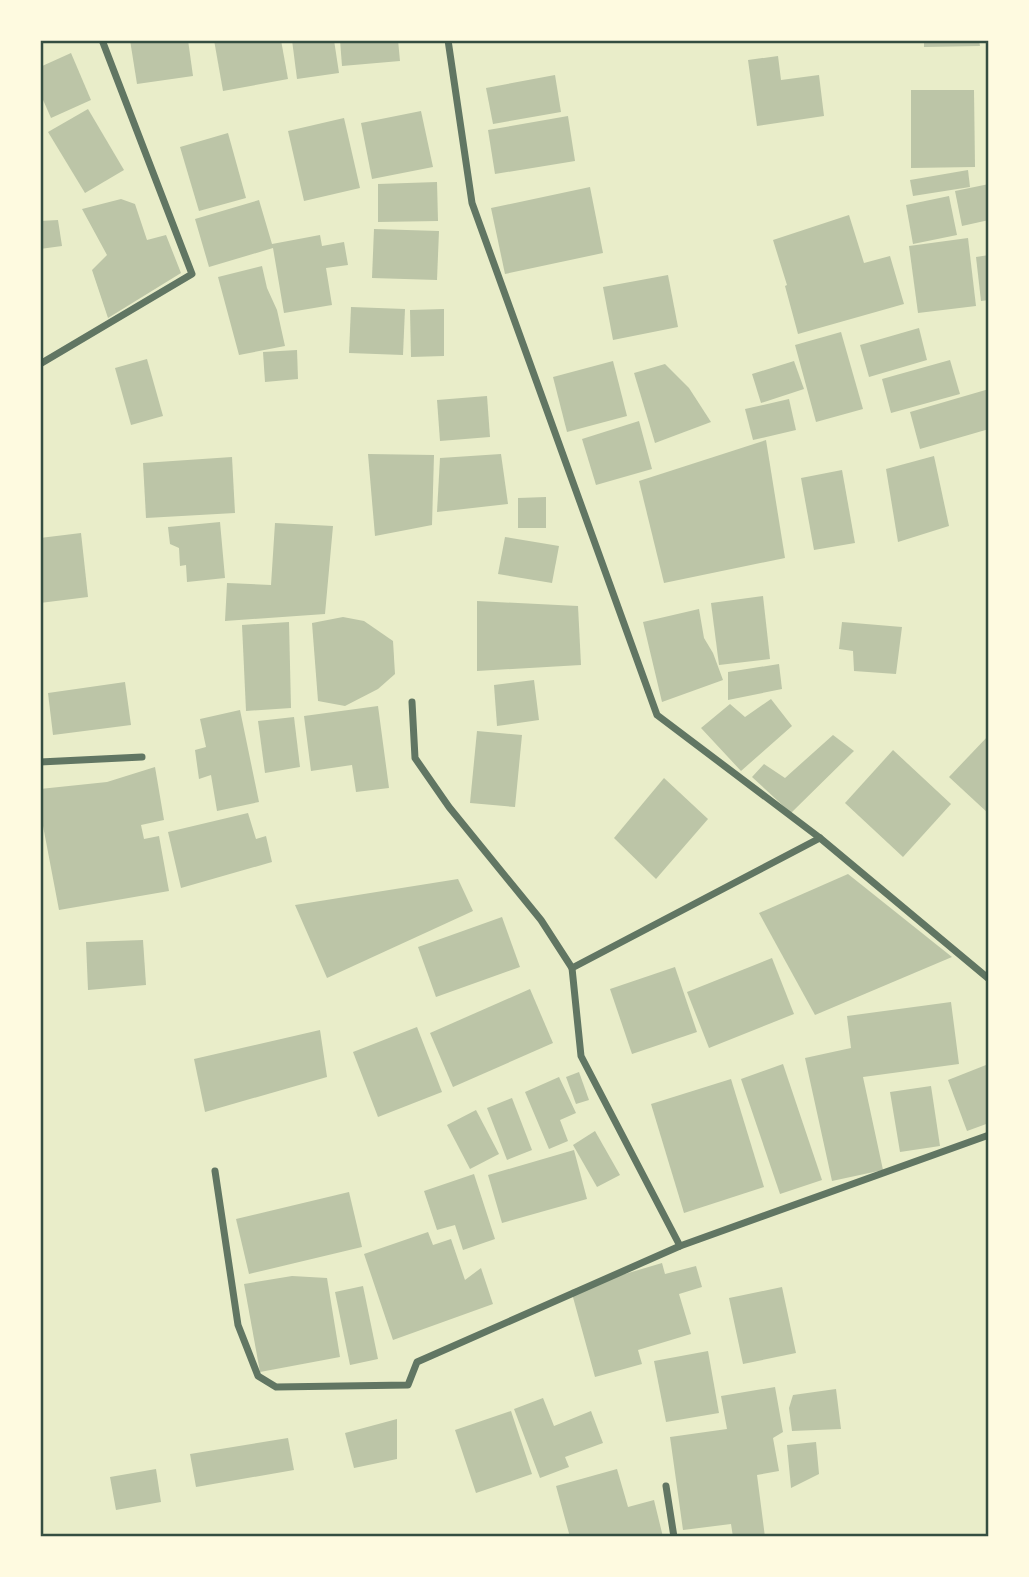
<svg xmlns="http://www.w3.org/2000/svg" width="1029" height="1577" viewBox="0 0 1029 1577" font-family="'Space Grotesk',sans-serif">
  <rect width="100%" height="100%" fill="#e9edc9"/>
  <g fill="#bcc5a7">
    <polygon points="130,40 188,40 193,76 137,84"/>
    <polygon points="214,40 281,40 288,79 223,91"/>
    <polygon points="292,40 334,40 339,73 297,79"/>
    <polygon points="340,40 398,40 400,61 342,66"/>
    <polygon points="924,40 979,40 980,46 924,47"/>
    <polygon points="71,53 91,100 51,118 40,93 40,67"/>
    <polygon points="778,56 781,80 819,75 824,116 757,126 748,60"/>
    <polygon points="555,75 561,112 493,124 486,88"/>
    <polygon points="911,90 974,90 975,167 911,168"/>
    <polygon points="88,109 124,170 85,193 48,132"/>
    <polygon points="421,111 433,167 372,179 361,123"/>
    <polygon points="568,116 575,161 495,174 488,130"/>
    <polygon points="344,118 360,188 304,201 288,131"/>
    <polygon points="228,133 246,198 199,211 180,147"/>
    <polygon points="968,170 970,187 913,196 910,180"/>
    <polygon points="437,182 438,221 378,222 378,184"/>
    <polygon points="989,184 989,220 962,226 955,191"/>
    <polygon points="590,187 603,253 505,274 491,208"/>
    <polygon points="949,196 957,235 913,244 906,205"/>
    <polygon points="121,199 135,204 147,240 166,235 181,273 108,318 92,270 107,255 82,209"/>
    <polygon points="259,200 272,244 320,235 322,246 344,242 348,265 326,268 332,305 284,313 273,248 209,267 195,219"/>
    <polygon points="849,215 864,263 890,256 904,304 798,334 785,286 787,285 773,240"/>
    <polygon points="58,220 62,246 40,249 40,221"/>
    <polygon points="374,229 439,231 437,280 372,278"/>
    <polygon points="968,238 976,306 918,313 909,246"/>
    <polygon points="989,255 989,300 981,301 976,257"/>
    <polygon points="262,266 267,288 277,310 285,346 239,355 218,277"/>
    <polygon points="668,275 678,327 613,340 603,287"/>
    <polygon points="351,307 405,309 403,355 349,353"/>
    <polygon points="444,309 444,356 411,357 410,310"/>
    <polygon points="919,328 927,360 869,377 860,345"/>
    <polygon points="841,332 863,409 816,422 795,345"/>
    <polygon points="297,350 298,379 265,382 263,352"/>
    <polygon points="147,359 163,416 131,425 115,368"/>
    <polygon points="950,360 960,394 891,413 882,379"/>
    <polygon points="613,361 627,416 567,432 553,377"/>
    <polygon points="794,361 804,389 761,403 752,374"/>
    <polygon points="665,364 689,388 711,422 655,443 634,373"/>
    <polygon points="989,389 989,429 920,449 910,412"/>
    <polygon points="487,396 490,437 440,441 437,400"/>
    <polygon points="789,399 796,430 753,440 745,409"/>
    <polygon points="639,421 652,469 596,485 582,439"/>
    <polygon points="766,440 785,558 664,583 639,481"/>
    <polygon points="368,454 434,455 432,525 375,536"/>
    <polygon points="501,454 508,504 437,512 440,458"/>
    <polygon points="934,456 949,526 898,542 886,469"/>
    <polygon points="232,457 235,513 146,518 143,463"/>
    <polygon points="842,470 855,543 814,550 801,478"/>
    <polygon points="546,497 546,528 518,528 518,498"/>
    <polygon points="220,522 225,578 187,582 186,565 180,566 179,548 170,544 168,527"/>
    <polygon points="275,523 333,526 325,614 225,621 227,583 271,585"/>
    <polygon points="81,533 88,597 40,603 40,538"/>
    <polygon points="505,537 559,546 552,583 498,574"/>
    <polygon points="763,596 770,659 719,665 711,603"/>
    <polygon points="477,601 578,606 581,665 477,671"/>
    <polygon points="699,609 704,638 713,653 723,680 662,702 643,622"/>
    <polygon points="343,617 364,621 393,641 395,674 378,689 345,706 318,701 312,623"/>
    <polygon points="289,622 291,708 246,711 242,625"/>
    <polygon points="842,622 902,627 896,674 854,671 853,651 839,649"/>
    <polygon points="779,664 782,689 728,700 728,672"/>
    <polygon points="534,680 539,720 497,726 494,685"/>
    <polygon points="125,682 131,725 53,735 48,693"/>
    <polygon points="771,699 792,726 741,771 701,728 730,704 745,717"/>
    <polygon points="378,706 389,788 356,792 352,765 311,771 304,716"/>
    <polygon points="240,710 259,802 217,811 211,775 199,779 195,750 206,747 200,719"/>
    <polygon points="294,717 300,767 265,773 258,721"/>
    <polygon points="477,731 522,735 515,807 470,803"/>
    <polygon points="833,735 854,751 791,813 752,777 764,764 785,778"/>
    <polygon points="989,735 989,814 949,777"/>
    <polygon points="893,750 951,804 903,857 845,803"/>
    <polygon points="155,767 164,820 141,825 144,839 159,836 169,891 59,910 40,810 40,789 107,782"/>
    <polygon points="664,778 708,819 656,879 614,838"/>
    <polygon points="248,813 256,839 266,836 272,862 181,888 168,832"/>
    <polygon points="848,874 952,957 815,1015 759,913"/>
    <polygon points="458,879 473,911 327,978 295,905"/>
    <polygon points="502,917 520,967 436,997 418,947"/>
    <polygon points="143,940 146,985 88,990 86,942"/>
    <polygon points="772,958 794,1014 709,1048 687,992"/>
    <polygon points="675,967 697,1032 632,1054 610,989"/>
    <polygon points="530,989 553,1043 453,1087 430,1033"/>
    <polygon points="951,1002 959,1064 863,1077 883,1170 832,1181 805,1058 851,1048 847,1016"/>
    <polygon points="417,1027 442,1092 378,1117 353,1052"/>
    <polygon points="320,1030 327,1077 205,1112 194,1059"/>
    <polygon points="783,1064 822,1180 780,1194 741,1079"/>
    <polygon points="986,1065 989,1073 989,1123 967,1131 948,1080"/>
    <polygon points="579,1072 589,1100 576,1104 566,1077"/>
    <polygon points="559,1077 576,1113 560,1120 568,1141 549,1149 525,1092"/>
    <polygon points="731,1079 764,1187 684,1213 651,1104"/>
    <polygon points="931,1086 940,1146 900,1152 890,1092"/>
    <polygon points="512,1098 532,1150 507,1160 487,1108"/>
    <polygon points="476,1110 499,1154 470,1169 447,1125"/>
    <polygon points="595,1131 620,1175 597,1187 573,1145"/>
    <polygon points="574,1150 587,1199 502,1223 488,1175"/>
    <polygon points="474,1174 495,1239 463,1250 455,1225 437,1230 424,1191"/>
    <polygon points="349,1192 362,1247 249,1274 236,1219"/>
    <polygon points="428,1232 433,1245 451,1239 465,1280 481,1268 493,1304 393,1340 364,1254"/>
    <polygon points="662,1263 665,1274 696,1266 702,1287 679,1294 691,1334 638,1350 642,1364 595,1377 571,1290"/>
    <polygon points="292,1276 327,1278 340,1357 260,1372 244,1284"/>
    <polygon points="363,1286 378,1359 350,1365 335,1292"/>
    <polygon points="782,1287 796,1353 743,1364 729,1298"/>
    <polygon points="708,1351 719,1413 666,1422 654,1361"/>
    <polygon points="775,1387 783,1432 773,1438 779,1471 757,1475 765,1537 733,1537 731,1524 683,1530 670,1437 727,1429 721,1396"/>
    <polygon points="836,1389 841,1429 792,1431 789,1408 793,1395"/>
    <polygon points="543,1398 554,1426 591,1411 603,1443 565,1457 569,1467 540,1478 514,1409"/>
    <polygon points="511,1411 532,1474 476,1493 455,1430"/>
    <polygon points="397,1419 397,1459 354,1468 345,1433"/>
    <polygon points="288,1438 294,1470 196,1487 190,1454"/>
    <polygon points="816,1442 819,1474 791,1488 787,1445"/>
    <polygon points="156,1469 161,1502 116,1510 110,1477"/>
    <polygon points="617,1469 628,1507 654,1500 663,1537 570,1537 556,1486"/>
  </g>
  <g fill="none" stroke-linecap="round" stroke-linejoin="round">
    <g stroke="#617663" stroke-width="7">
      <polyline points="448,40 472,203 657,715 820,838 989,979"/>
      <polyline points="40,364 192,274 102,40"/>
      <polyline points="412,702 415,758 449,807 541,920 572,968"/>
      <polyline points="40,762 142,757"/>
      <polyline points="215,1171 238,1325 258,1376 276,1387 408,1385 417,1362 680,1246 989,1135"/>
      <polyline points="680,1246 581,1056 572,968 820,838"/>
      <polyline points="666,1486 674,1537"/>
    </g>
  </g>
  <rect width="1029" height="1577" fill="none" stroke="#fefae0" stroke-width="84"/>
  <rect x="42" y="42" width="945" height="1493" fill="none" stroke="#344e41" stroke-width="2.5"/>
</svg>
